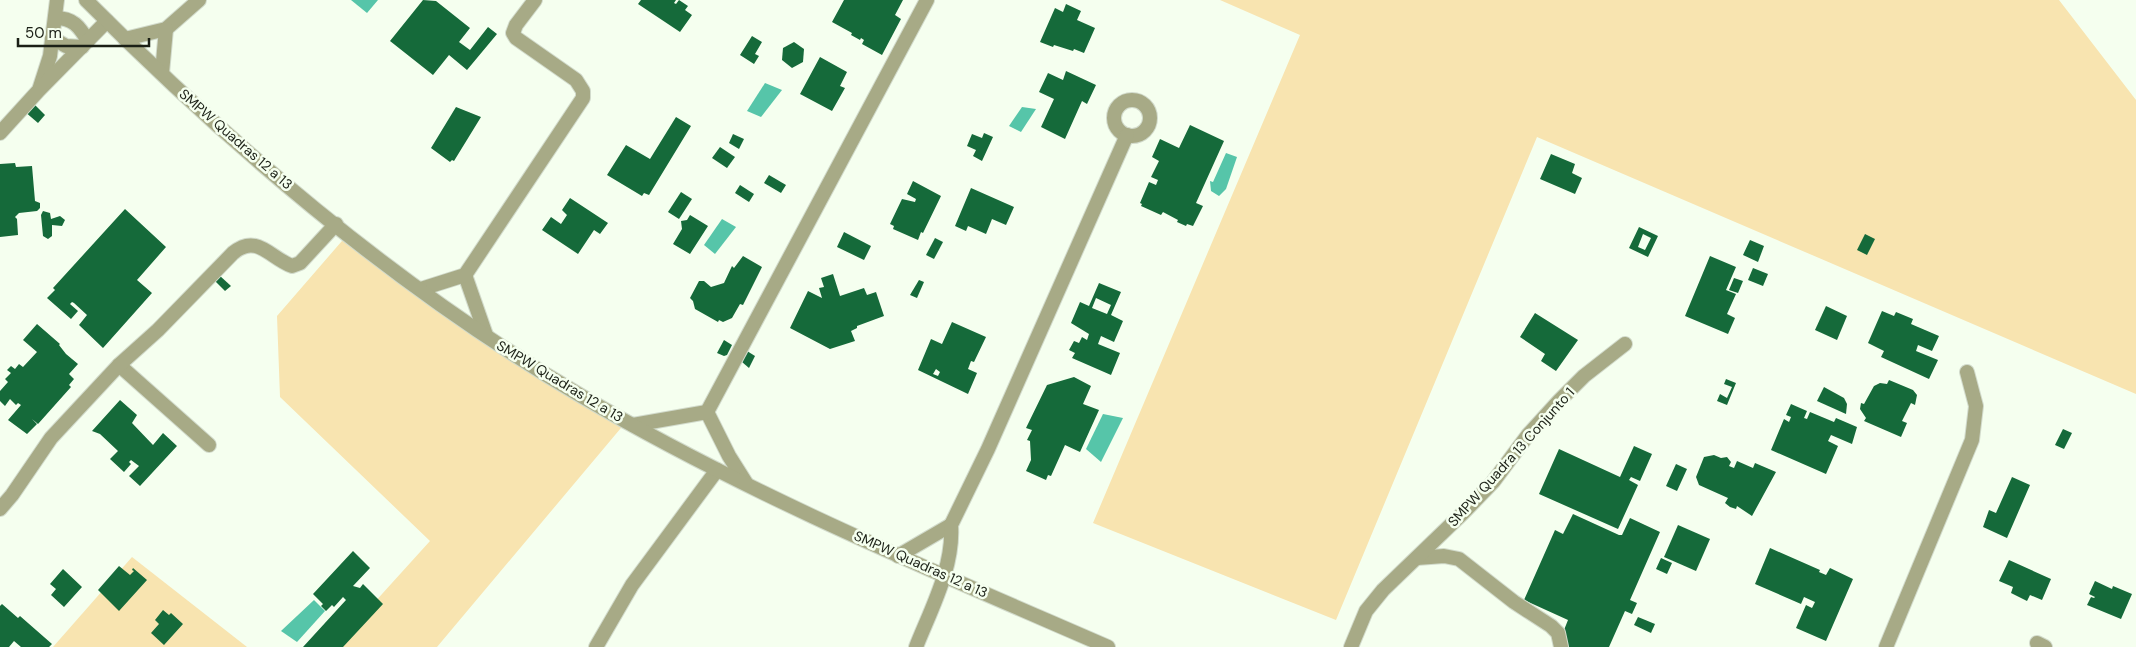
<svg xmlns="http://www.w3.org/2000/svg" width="2136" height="647" viewBox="0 0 2136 647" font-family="'DM Sans',sans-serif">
  <rect width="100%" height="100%" fill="#f5ffef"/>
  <g fill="#f8e4b0">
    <polygon points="1220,0 2059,0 2136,100 2136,394 1537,137 1336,620 1093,523 1300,35"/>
    <polygon points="348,234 626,422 437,647 334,647 430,541 280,397 277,316"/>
    <polygon points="132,557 247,647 53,647"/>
  </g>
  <g fill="#56c5a9">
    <polygon points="351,0 378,0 367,13"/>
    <polygon points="765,83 782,90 761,117 747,111"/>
    <polygon points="1022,107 1036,109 1021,132 1009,126"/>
    <polygon points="1226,153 1237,157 1226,189 1219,196 1211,191 1210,181 1213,182"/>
    <polygon points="722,219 736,227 715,254 704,245"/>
    <polygon points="1103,414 1123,418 1101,462 1086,449"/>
    <polygon points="314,600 325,611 297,642 281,631"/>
  </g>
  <g fill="#156a3a" fill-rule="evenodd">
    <polygon points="423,0 436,1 470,28 459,42 470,50 488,27 497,34 467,70 449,55 433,75 390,41"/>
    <polygon points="641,0 676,0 674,3 676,4 679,0 688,6 685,10 692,15 680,32 638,4"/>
    <polygon points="844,0 903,0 895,15 901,19 882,55 862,44 864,40 861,38 860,40 851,35 852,33 832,22"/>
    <polygon points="1066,4 1081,11 1077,20 1095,28 1084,53 1074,49 1073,51 1054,45 1053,47 1040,42 1055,8 1063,12"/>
    <polygon points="752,36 762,42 755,54 759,56 754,64 740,55"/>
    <polygon points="794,42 804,49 803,62 792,68 782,60 783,48"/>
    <polygon points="820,57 847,72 840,86 845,88 832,111 800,94"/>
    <polygon points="1066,71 1096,85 1087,104 1082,101 1065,139 1041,127 1054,99 1039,92 1048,73 1063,80"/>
    <polygon points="32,102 45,115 38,123 24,111"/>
    <polygon points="456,107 481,117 454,161 452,160 450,162 431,148"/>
    <polygon points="676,117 691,126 649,195 644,193 642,196 607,175 626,145 650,159"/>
    <polygon points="1190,125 1224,141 1196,203 1203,206 1193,226 1187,224 1186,226 1177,222 1178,220 1163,212 1161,215 1141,206 1142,204 1140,203 1149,182 1156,185 1158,180 1151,177 1159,161 1152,157 1160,139 1179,148"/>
    <polygon points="984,133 993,137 982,161 973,156 976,150 967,146 972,134 982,138"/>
    <polygon points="733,134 744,139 739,149 729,143"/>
    <polygon points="720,147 735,157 727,168 712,158"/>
    <polygon points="1551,154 1575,164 1572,173 1582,178 1575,194 1540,179"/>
    <polygon points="15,163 16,167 32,166 35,201 40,203 40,208 37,211 19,213 15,217 17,219 18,235 0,237 0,164"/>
    <polygon points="769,175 786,185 781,193 764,183"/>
    <polygon points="913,181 941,196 923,233 921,232 918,240 893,229 894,226 890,224 902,199 915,202 916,199 907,194"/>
    <polygon points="740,185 754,194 749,202 735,193"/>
    <polygon points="971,188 1014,207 1006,225 992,219 986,234 968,226 966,231 955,226"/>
    <polygon points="681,192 692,199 679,219 668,212"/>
    <polygon points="570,198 608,223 600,234 594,230 578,254 542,230 551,217 561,224 567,215 562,210"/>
    <polygon points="125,209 166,247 137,280 152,293 103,348 79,325 87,315 74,303 72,302 70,304 78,311 71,319 47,298 55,290 53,288"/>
    <polygon points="43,211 50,213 51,219 60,216 65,220 62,226 52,225 52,236 48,239 43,236 41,215"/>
    <polygon points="690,215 708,226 690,254 673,244 682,229 681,221 687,220"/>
    <path d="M1639 227 1658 236 1648 257 1629 248ZM1643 234 1651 238 1645 250 1638 247Z"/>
    <polygon points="844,232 871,246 864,260 837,247"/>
    <polygon points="1865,234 1875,239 1867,255 1857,250"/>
    <polygon points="935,238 943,242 934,259 926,255"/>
    <polygon points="1750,240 1764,246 1758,262 1743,255"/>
    <polygon points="743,256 762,267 743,305 740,304 732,318 723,322 719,320 718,322 695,309 693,301 690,298 699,281 704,281 711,287 724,283 732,266 734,268"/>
    <polygon points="1710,256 1736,267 1726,290 1736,294 1727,314 1735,318 1728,334 1685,316"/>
    <polygon points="1753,268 1768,274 1763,286 1748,280"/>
    <polygon points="833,274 840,296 864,288 867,295 876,292 884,316 857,326 857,328 851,331 855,341 830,349 790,328 808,291 822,298 819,288 824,287 821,278"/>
    <polygon points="219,275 231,286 225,291 214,280"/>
    <polygon points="1734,278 1743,281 1738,293 1729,290"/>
    <polygon points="919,280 924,282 917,298 910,295"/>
    <path d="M1099 283 1121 292 1111 315 1123 321 1114 342 1101 336 1098 344 1120 353 1111 375 1072 358 1075 353 1069 350 1074 341 1079 343 1082 337 1087 340 1089 334 1071 323 1080 302 1089 306ZM1096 298 1111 305 1107 314 1092 308Z"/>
    <polygon points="1826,306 1847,316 1837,340 1815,330"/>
    <polygon points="1882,311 1894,316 1896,312 1913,319 1911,324 1939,336 1932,351 1918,345 1916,351 1938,360 1929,379 1881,357 1884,351 1868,343"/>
    <polygon points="1535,313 1578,340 1556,371 1541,361 1545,354 1520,337"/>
    <path d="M952 322 986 337 974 362 971 361 968 369 977 373 968 394 918 370 931 339 942 344ZM936 369 940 372 938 376 933 374Z"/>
    <polygon points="37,324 60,344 59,345 66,354 78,364 69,374 74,379 69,385 71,387 38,424 32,419 37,424 27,434 8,420 21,405 18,403 16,405 10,399 5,406 0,401 0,391 8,382 5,379 11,373 7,370 11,366 15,369 19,364 23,367 37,352 23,340"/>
    <polygon points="724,340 732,345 727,355 724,356 717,353"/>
    <polygon points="747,351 755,356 749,368 742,362"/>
    <polygon points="1074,377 1091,386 1083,404 1099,410 1080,452 1065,445 1051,476 1048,475 1046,480 1026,471 1031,460 1030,441 1027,440 1032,430 1026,428 1047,385"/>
    <polygon points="1726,379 1736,383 1727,405 1717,401 1720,394 1727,398 1732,387 1724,384"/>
    <polygon points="1889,380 1913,390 1917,395 1915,405 1911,403 1902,421 1907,423 1901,437 1864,421 1866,418 1860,409 1861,403 1864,404 1874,386 1880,383 1887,384"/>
    <polygon points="1824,387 1844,398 1847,404 1846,414 1817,401"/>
    <polygon points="120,400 137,415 132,423 153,445 163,433 177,446 140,486 129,476 139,466 131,460 129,462 131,464 124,472 110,459 118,451 100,434 92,431"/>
    <polygon points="1791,404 1807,411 1804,418 1807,419 1810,412 1834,422 1836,418 1857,427 1852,444 1831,435 1828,441 1838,446 1826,474 1771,450 1784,419 1789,422 1791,417 1786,415"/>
    <polygon points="2063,429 2072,433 2064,449 2055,445"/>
    <polygon points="1634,446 1652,454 1640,481 1631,477 1629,480 1638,485 1618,529 1539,494 1559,449 1620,477"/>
    <polygon points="1714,455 1721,458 1727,457 1731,462 1729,466 1734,468 1737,461 1753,468 1755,463 1776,472 1752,516 1737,506 1736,509 1730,507 1725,503 1728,498 1699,485 1696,477 1704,457"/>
    <polygon points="1676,464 1687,469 1677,491 1666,486"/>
    <polygon points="2012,477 2030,485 2007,538 1983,527 1989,510 1996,513"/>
    <polygon points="1573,514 1619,535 1622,535 1630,518 1660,532 1630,600 1637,603 1632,614 1625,611 1609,647 1563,647 1560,640 1568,620 1524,600 1555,530 1563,534"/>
    <polygon points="1678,525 1710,539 1696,571 1664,557"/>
    <polygon points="1770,548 1820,570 1819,572 1826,575 1830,568 1853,579 1826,641 1796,628 1806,605 1812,608 1815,602 1804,597 1801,604 1755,584"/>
    <polygon points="353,551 370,568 353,586 360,588 363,584 383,604 343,647 303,647 346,600 343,597 334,607 332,605 326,611 321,606 323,604 313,594"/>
    <polygon points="1661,558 1672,563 1667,574 1656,569"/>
    <polygon points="2009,560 2051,579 2042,600 2030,595 2027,601 2011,593 2013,587 1999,581"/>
    <polygon points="119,566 130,575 134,571 132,570 133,568 147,580 119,611 98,590"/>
    <polygon points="63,569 82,587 64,607 51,595 56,589 50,584"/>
    <polygon points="2095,581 2112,589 2113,586 2132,594 2121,619 2087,605 2091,597 2094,598 2095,597 2089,594"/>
    <polygon points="2,604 18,618 20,616 52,644 49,647 21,647 14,641 9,647 0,647 0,606"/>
    <polygon points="163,610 169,615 171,613 183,624 164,645 151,633 159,624 155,620"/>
    <polygon points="1638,617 1655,624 1651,633 1634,625"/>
  </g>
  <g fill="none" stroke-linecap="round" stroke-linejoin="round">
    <g stroke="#d2dbcc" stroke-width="16">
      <g id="minor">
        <path d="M55 18C73 18 79 26 88 41"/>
        <polyline points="52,38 66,46 82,47"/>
        <polyline points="125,39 166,29 199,0"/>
        <polyline points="162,73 166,29"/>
        <polyline points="40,87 50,56 57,0"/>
        <circle cx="1132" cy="118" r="18"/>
        <polyline points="0,133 39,90 107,21"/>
        <polyline points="465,275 486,335"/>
        <polyline points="421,289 465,275 583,98 583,91 576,80 516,38 513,33 516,25 535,0"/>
        <polyline points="119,365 209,445"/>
        <polyline points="707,412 927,0"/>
        <polyline points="707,412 729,456 746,483"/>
        <polyline points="633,425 707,412"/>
        <path d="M0 509 12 495 51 438 119 365 158 330 233 253C257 233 270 258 292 266L300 263 336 224"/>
        <polyline points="898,556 951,525"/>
        <polyline points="1417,558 1444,556 1459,559 1514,602 1551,626 1558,633 1561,647"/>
        <polyline points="2037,643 2045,647"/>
        <polyline points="596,647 632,585 717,470"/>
        <path d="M916 647C931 609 954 567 951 525L988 449 1127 135"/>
        <polyline points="1351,647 1366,611 1383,590 1464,512 1493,482 1528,435 1559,401 1584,376 1625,344"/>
        <polyline points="1886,647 1972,440 1976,406 1967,372"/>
      </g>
    </g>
    <g stroke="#d2dbcc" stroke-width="16">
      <path id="tertiary" d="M86 0C235 150 400 290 583 397 750 495 931 570 1108 647"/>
    </g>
    <use href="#minor" stroke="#a7aa86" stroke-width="14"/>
    <use href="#tertiary" stroke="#a7aa86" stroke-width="14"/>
  </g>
  <g text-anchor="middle" stroke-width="5" stroke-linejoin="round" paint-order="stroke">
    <g font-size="14" fill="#1b2016" stroke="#f5ffef">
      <text transform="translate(236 139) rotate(41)" y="5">SMPW Quadras 12 a 13</text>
      <text transform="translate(560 381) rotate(31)" y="5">SMPW Quadras 12 a 13</text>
      <text transform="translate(1511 457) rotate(-48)" y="5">SMPW Quadra 13 Conjunto 1</text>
      <text transform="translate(921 564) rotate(24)" y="5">SMPW Quadras 12 a 13</text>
    </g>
  </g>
  <path d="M18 38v8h131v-8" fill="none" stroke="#1b2016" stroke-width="2.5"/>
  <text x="25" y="38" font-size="15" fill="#1b2016" stroke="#f5ffef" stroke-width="4" paint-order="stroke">50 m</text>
</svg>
